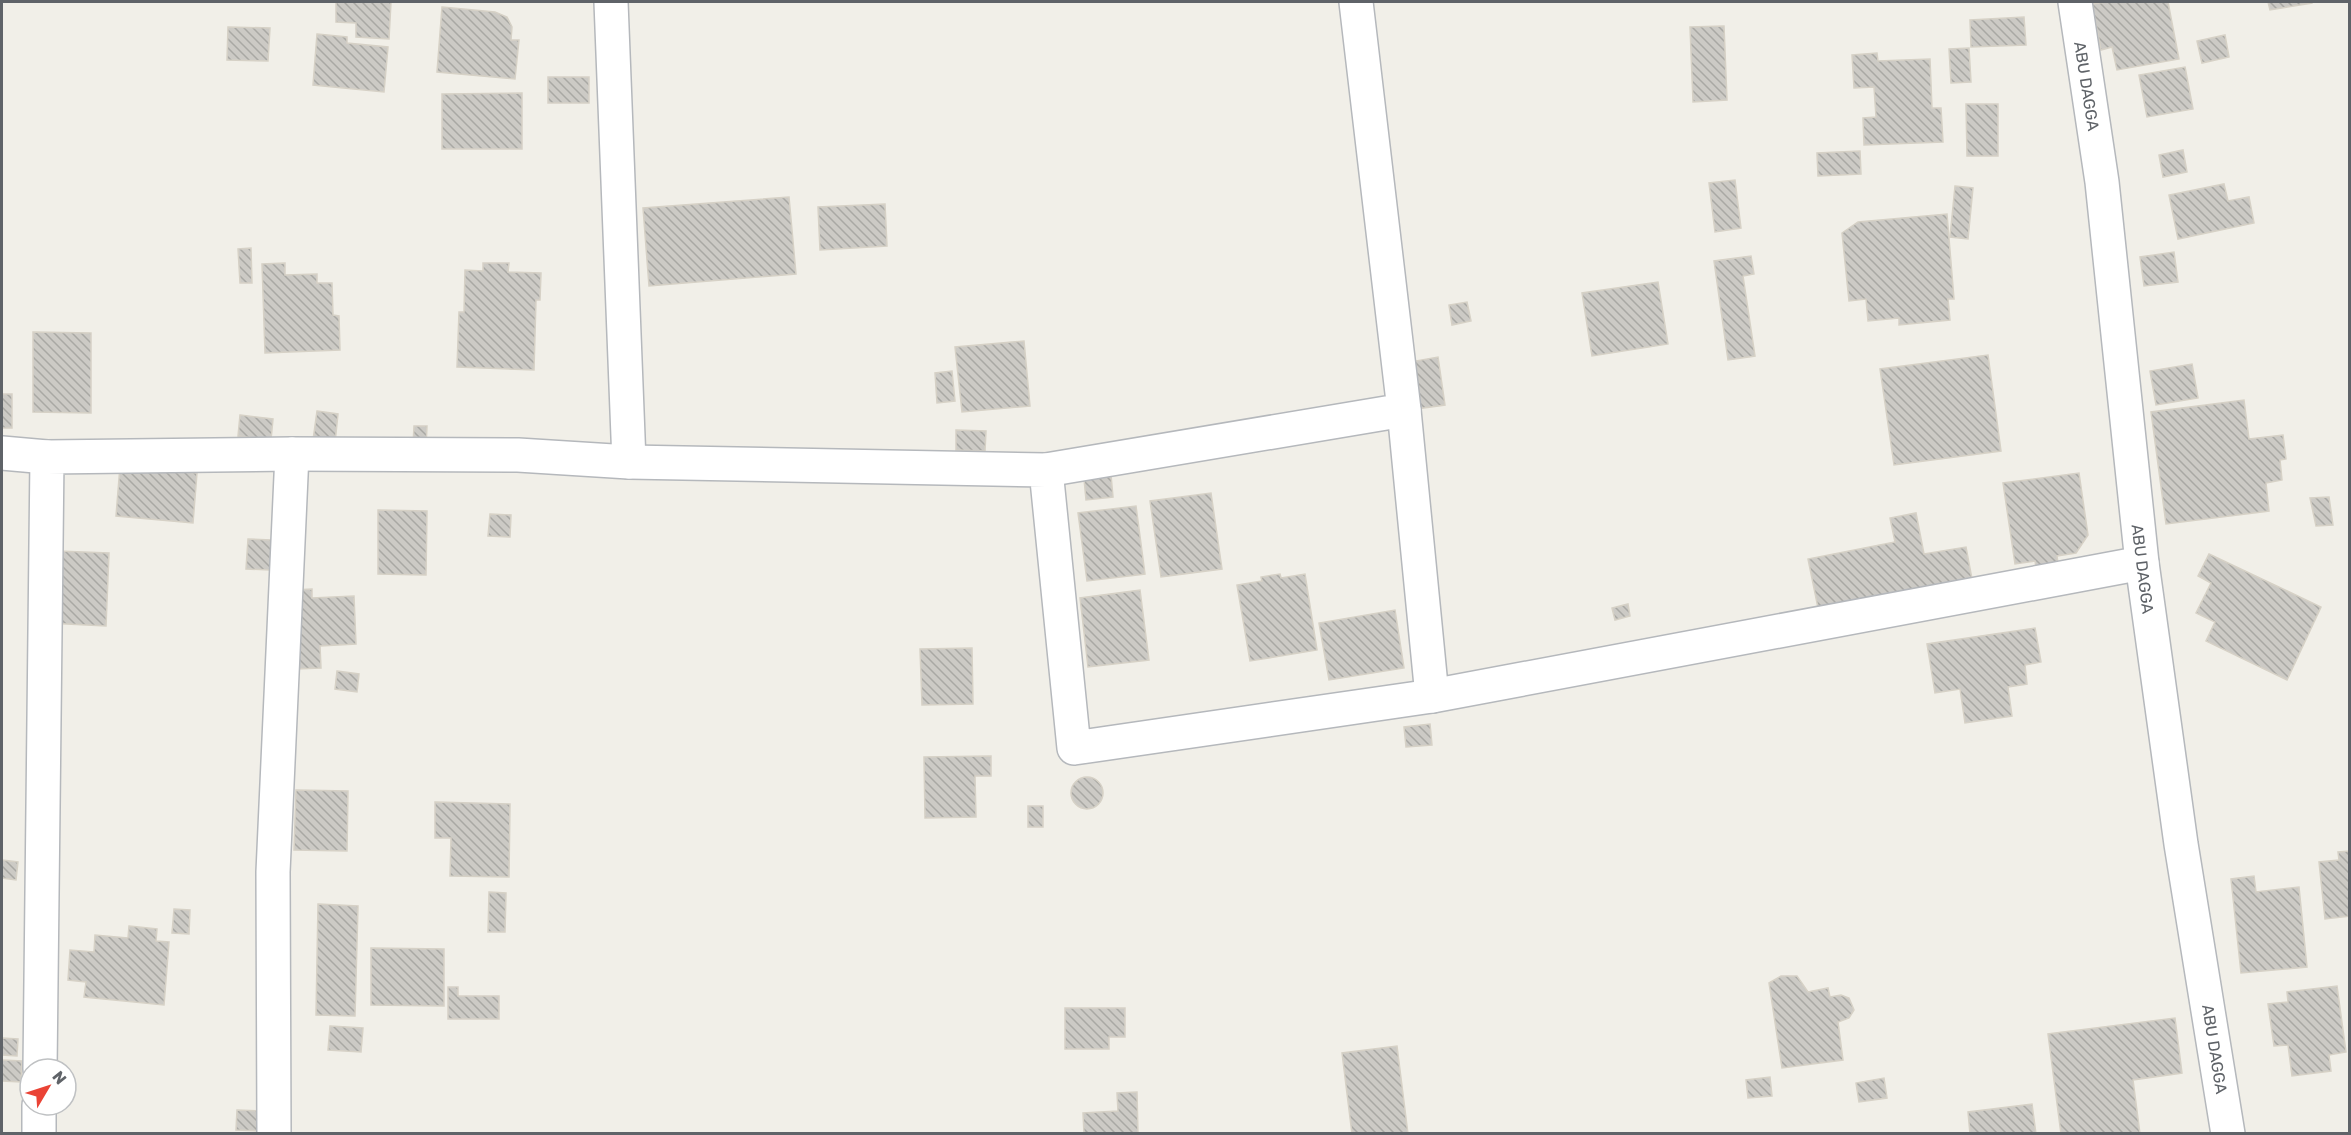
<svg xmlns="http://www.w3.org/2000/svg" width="2351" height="1135" viewBox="0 0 2351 1135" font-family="Rubik,sans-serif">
  <defs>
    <pattern id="building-back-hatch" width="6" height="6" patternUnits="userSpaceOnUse" patternTransform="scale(1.5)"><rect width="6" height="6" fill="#cccac5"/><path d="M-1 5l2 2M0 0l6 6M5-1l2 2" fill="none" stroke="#a9a8a4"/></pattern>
  </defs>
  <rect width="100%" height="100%" fill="#f1efe8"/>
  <g fill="url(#building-back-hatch)" stroke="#d6d1c6" stroke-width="1.5">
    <polygon points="336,2 391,2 389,39 356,37 356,23 336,22"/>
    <polygon points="2106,2 2168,2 2179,59 2117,70 2112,47 2101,50 2092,4"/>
    <polygon points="2268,2 2312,2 2312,3 2270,10"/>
    <polygon points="442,7 495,12 507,17 512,27 511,40 519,40 515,79 437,72"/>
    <polygon points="2024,17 2026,45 1971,47 1970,20"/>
    <polygon points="1724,26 1727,100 1693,102 1690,27"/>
    <polygon points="228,27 270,28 268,61 227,60"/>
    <polygon points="317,34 347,37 347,43 388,47 384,92 313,85"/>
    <polygon points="2225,35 2229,57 2202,63 2197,41"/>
    <polygon points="1969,48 1971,82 1951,83 1949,49"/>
    <polygon points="1877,53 1878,61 1930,59 1932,108 1941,108 1943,142 1864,145 1863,118 1876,117 1874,87 1854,88 1852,55"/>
    <polygon points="2185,67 2193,109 2147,117 2139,75"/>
    <rect x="548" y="77" width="41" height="26"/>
    <polygon points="522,93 522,149 442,149 442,94"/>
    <polygon points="1966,104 1998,104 1998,156 1967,156"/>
    <polygon points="2183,150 2187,172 2163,177 2159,155"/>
    <polygon points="1860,151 1861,174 1818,176 1817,153"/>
    <polygon points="1735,180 1741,228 1715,232 1709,183"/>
    <polygon points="2224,184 2228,201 2249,197 2254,223 2178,239 2169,195"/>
    <polygon points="1955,186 1973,188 1968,239 1950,237"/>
    <polygon points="789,197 796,274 649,286 643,208"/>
    <polygon points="885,204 887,246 820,250 818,207"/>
    <polygon points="1947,214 1954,299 1948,299 1950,320 1899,325 1899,318 1868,321 1866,299 1849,301 1842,233 1858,222"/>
    <polygon points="251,248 252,283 240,283 238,249"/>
    <polygon points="2174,252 2178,282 2144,286 2140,257"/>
    <polygon points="1751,256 1754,274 1743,276 1755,356 1728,360 1714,261"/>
    <polygon points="285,263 285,275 317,274 317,283 332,283 333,315 339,316 340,350 265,353 262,264"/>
    <polygon points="483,263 509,263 508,272 541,273 540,300 536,300 534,370 457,367 459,312 464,312 465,270 483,271"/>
    <polygon points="1658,282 1668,344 1592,356 1582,293"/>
    <polygon points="1467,302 1471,321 1452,325 1449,305"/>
    <polygon points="33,332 91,333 91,413 33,412"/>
    <polygon points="1024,341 1030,406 962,412 955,347"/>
    <polygon points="1988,355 2001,451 1894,465 1880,369"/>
    <polygon points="1438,357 1445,405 1417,409 1410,362"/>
    <polygon points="2192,364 2198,398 2156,405 2150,371"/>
    <polygon points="952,371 955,401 937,403 935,373"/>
    <rect x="2" y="394" width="10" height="34"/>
    <polygon points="2244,400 2249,439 2283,435 2286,459 2280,460 2282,480 2266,483 2269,511 2166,524 2151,412"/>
    <polygon points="317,411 338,414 335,443 313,440"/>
    <polygon points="240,415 273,419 271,440 238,436"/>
    <polygon points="414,426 427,426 426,447 413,446"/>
    <polygon points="956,430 986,431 985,451 956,450"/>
    <polygon points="120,466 197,473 193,523 116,516"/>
    <polygon points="2079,473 2088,535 2076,553 2057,556 2058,563 2036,567 2035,561 2015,564 2003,483"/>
    <polygon points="1111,475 1113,497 1086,500 1084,479"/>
    <polygon points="1211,493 1222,569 1161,577 1150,501"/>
    <polygon points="2329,497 2333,525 2316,526 2310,498"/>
    <polygon points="1136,506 1145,574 1087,581 1078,513"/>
    <polygon points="378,510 427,511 426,575 378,574"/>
    <polygon points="1916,513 1924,554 1966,547 1972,579 1818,608 1808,559 1895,542 1890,518"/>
    <polygon points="490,514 511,515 510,537 488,536"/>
    <polygon points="248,539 271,540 270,570 246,569"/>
    <polygon points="57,551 109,553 106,626 47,623"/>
    <polygon points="2209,554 2321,607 2287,680 2206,641 2215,622 2196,613 2211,583 2198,576"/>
    <polygon points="1280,574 1281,578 1305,574 1317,650 1250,661 1237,585 1262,581 1261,577"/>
    <polygon points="312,589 312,598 354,596 356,644 320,646 321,668 296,669 293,590"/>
    <polygon points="1140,590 1149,660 1088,667 1080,598"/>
    <polygon points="1628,604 1630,616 1615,620 1612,608"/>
    <polygon points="1395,610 1404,668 1329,680 1319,623"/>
    <polygon points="2035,628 2041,662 2025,665 2027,684 2008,687 2012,716 1965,723 1960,689 1935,693 1927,644"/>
    <polygon points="972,648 973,704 922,705 920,649"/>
    <polygon points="337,671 359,674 357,692 335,689"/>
    <polygon points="1430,724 1432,745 1406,747 1404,727"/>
    <polygon points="991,756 991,776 975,776 976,817 925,818 924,757"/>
    <circle cx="1087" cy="793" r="16"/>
    <polygon points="296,790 348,791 347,851 294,850"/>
    <polygon points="435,802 510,804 509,877 450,876 451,838 435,838"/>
    <rect x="1028" y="806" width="15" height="21"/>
    <polygon points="2350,851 2350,916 2325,919 2319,862 2339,860 2338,852"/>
    <polygon points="2,860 18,862 16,880 2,878"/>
    <polygon points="2254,876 2256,892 2299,887 2307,967 2241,973 2231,879"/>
    <polygon points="489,892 506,893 505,932 488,932"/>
    <polygon points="318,904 358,906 355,1016 316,1015"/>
    <polygon points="174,909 190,910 189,934 172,933"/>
    <polygon points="129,926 157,929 156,941 169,942 164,1005 84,997 86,982 68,980 70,950 94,952 95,935 128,938"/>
    <polygon points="371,948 444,949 444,1006 371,1005"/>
    <polygon points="1781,976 1797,976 1808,992 1828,988 1830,997 1841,995 1849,998 1854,1010 1849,1018 1838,1022 1843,1060 1782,1068 1769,983"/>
    <polygon points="2337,986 2346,1052 2329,1055 2331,1071 2292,1076 2288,1045 2274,1046 2268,1004 2288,1002 2287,992"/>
    <polygon points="448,987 458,987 458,996 499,996 499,1019 448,1019"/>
    <polygon points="1065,1008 1125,1008 1125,1037 1109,1037 1109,1049 1065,1049"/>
    <polygon points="2175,1018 2182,1073 2133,1080 2140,1134 2061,1134 2048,1034"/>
    <polygon points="330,1026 363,1028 361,1052 328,1050"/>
    <polygon points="2,1038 18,1039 17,1056 2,1055"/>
    <polygon points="1397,1046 1408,1134 1352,1134 1342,1053"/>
    <polygon points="2,1060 22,1061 21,1082 2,1081"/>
    <polygon points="1770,1077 1772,1096 1748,1098 1746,1080"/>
    <polygon points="1884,1078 1887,1098 1859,1102 1856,1083"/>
    <polygon points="1137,1092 1138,1134 1084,1134 1083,1113 1118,1111 1117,1093"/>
    <polygon points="2032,1104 2036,1134 1970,1134 1968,1112"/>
    <polygon points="237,1110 260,1111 259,1131 236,1130"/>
  </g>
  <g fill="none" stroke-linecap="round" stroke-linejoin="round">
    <g stroke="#b5b8bc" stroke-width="36">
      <g id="minor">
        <polyline points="1404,410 1432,696"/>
        <polyline points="2,453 47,457"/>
        <polyline points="629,462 1046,470 1074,748 1432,696 2142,563"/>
        <polyline points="1046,470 1404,410 1356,2"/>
        <polyline points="40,1069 47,457 292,454 518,455 629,462 611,2"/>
        <polyline points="39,1134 39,1105"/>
        <polyline points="274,1134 273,872 292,454"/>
      </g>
    </g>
    <g stroke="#b5b8bc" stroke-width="36">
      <polyline id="tertiary" points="2075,2 2102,182 2142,563 2181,844 2228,1134"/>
    </g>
    <use href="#minor" stroke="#fff" stroke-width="33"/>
    <use href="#tertiary" stroke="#fff" stroke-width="33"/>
  </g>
  <g text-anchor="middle" stroke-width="5" stroke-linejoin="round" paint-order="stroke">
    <g font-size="16" fill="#5f6368" stroke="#fff">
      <text transform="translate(2087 86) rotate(81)" y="6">ABU DAGGA</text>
      <text transform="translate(2143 569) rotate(83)" y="6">ABU DAGGA</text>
      <text transform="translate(2215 1049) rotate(81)" y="6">ABU DAGGA</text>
    </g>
  </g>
  <rect width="2351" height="1135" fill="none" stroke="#5f6368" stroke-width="6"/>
  <g transform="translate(48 1087) rotate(51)"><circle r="28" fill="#ffffff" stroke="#bfc1c3" stroke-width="1.5"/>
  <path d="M0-4.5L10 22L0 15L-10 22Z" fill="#ea4335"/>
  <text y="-9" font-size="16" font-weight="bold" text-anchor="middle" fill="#5f6368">N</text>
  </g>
</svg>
